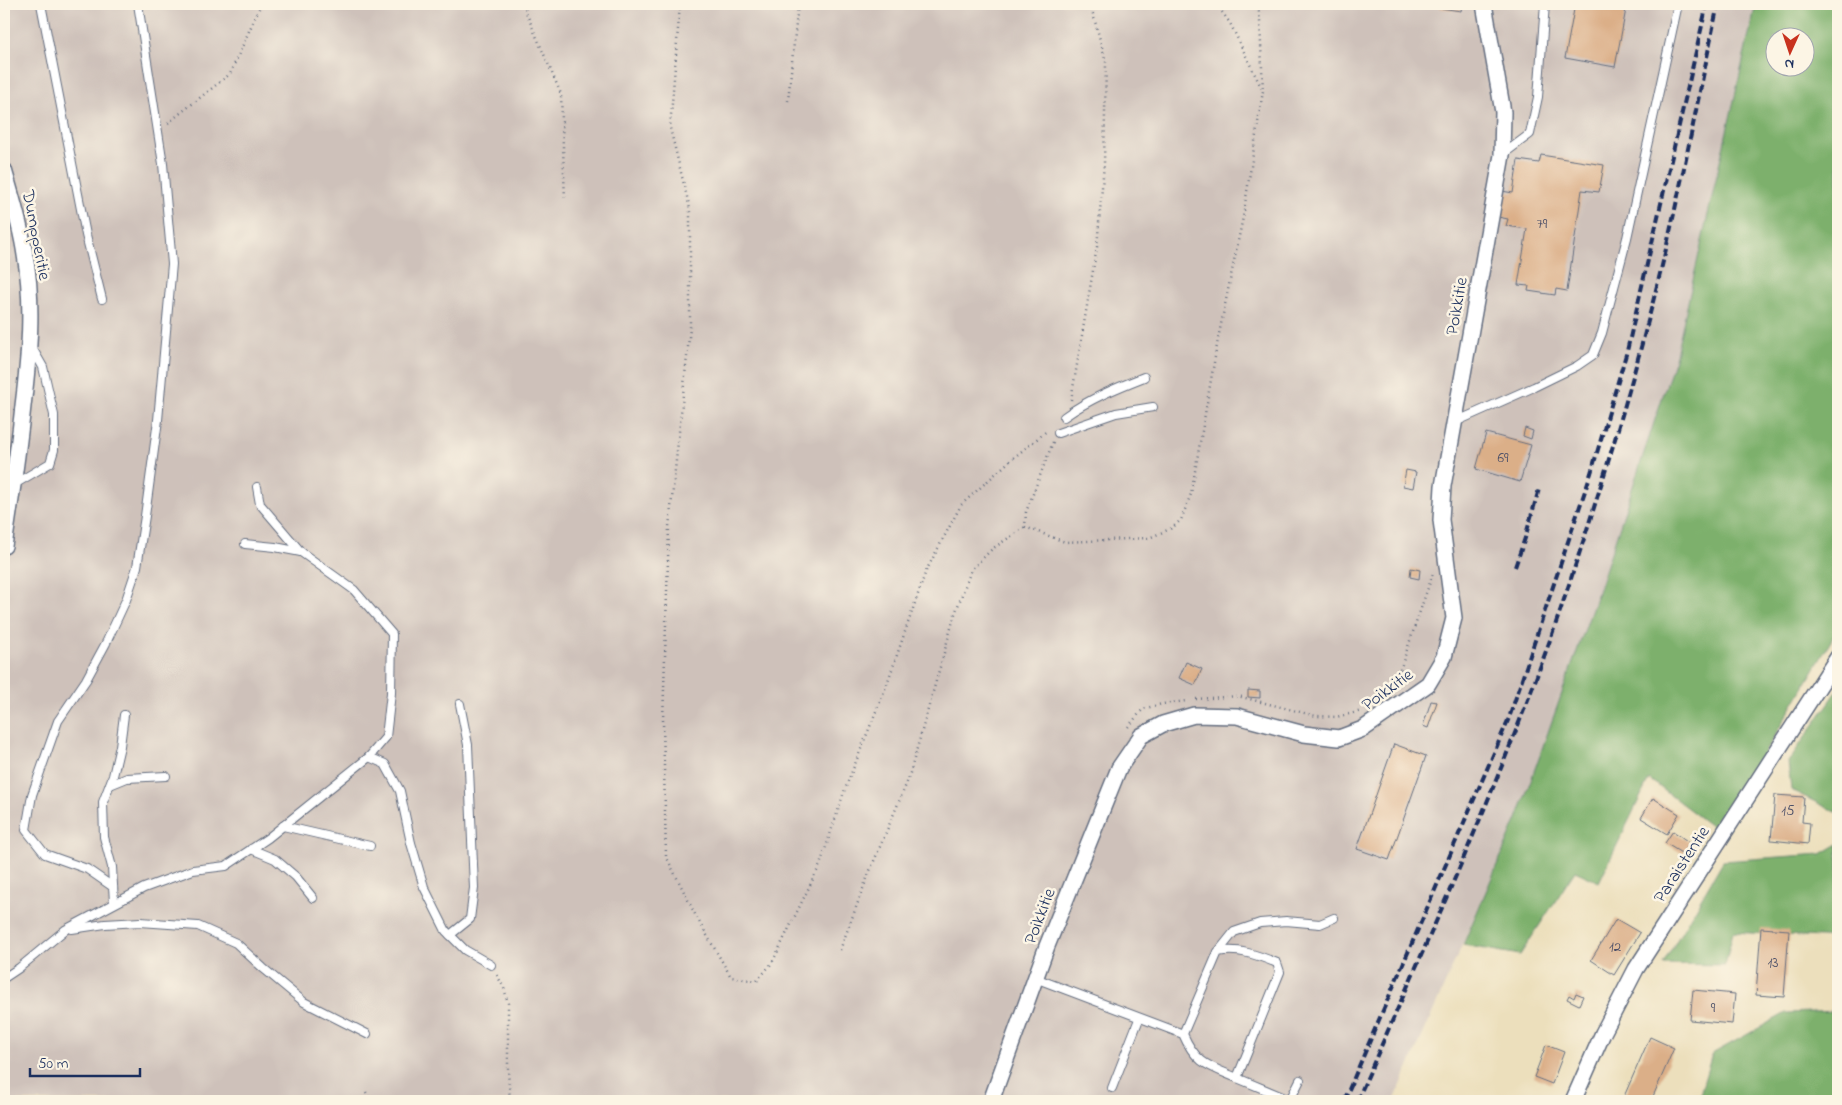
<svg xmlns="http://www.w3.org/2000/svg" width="1842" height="1105" viewBox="0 0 1842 1105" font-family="'Indie Flower',sans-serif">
  <rect width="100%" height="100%" fill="#fcf5e5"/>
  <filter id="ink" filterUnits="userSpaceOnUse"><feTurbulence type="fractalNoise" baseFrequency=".02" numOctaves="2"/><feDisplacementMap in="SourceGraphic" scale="10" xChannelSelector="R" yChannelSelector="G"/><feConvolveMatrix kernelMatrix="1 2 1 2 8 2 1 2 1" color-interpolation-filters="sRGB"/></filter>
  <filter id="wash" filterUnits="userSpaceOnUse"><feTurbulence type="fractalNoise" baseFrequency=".0096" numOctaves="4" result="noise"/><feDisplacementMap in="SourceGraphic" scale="20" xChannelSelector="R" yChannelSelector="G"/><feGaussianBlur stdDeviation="1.12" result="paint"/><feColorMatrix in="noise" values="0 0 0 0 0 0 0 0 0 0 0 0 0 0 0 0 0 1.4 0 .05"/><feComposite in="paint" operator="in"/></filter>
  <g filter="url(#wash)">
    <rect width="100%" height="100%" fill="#ecdfbc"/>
    <polygon fill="#cec1ba" points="4,4 1756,4 1675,359 1596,598 1517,819 1394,1101 4,1101"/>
    <g fill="#7db06c" stroke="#4c7065" fill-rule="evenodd">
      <path d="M1756 4H1838V629L1768 747 1715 829 1649 779 1599 882 1575 871 1520 955 1463 945 1517 819 1596 598 1675 359ZM1774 38H1804V68H1774Z"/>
      <polygon points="1838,690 1838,813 1791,790 1788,762"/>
      <polygon points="1838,844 1838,938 1733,932 1725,965 1663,964 1723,861 1821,854"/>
      <polygon points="1838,1011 1838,1101 1698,1101 1712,1054 1786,1013"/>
    </g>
    <g id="blocks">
      <g fill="#dbaf88">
        <polygon points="1440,4 1462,4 1461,11 1440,8"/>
        <polygon points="1575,4 1627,4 1615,67 1565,58"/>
        <polygon points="1541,155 1604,165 1599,192 1582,190 1567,291 1556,289 1555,295 1528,291 1529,286 1518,285 1527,229 1506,226 1508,219 1498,217 1502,191 1513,193 1518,160 1539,163"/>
        <polygon points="1525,428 1533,431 1531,439 1523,436"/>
        <polygon points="1486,433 1531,445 1520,482 1476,469"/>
        <polygon points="1406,470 1416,472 1413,488 1403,486"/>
        <polygon points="1411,568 1420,570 1419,579 1410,577"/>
        <polygon points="1186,662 1202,669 1195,685 1179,678"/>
        <polygon points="1248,690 1260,691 1260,698 1248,697"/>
        <polygon points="1431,701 1437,702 1428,728 1423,726"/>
        <polygon points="1394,744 1426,756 1389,860 1357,849"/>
        <polygon points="1775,795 1804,797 1802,822 1810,823 1808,844 1771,840"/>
        <polygon points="1653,798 1679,814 1667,834 1641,818"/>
        <polygon points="1673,831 1690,843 1683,854 1665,843"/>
        <polygon points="1616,919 1640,933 1614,975 1591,960"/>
        <polygon points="1761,928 1789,930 1784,997 1756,995"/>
        <polygon points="1693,990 1735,994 1732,1024 1690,1020"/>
        <polygon points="1576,993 1583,996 1579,1005 1567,999 1569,995 1574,998"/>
        <polygon points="1650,1037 1674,1048 1651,1101 1622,1101"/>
        <polygon points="1546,1045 1564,1052 1552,1084 1534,1077"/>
      </g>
    </g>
  </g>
  <g filter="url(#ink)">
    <use href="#blocks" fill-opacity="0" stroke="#646d7f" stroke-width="1"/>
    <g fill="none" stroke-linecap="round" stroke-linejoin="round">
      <g stroke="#646d7f" stroke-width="10">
        <g id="lane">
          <polyline points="41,4 86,235 102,299"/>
          <polyline points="1502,155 1530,134 1538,97 1545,4"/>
          <path d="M1064 417C1089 399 1116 388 1144 377"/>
          <polyline points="1455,422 1534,387 1577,366 1593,355 1602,333 1627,238 1678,4"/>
          <polyline points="1058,433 1116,413 1153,407"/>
          <polyline points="13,485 50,463 54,450 54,415 43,367 31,346"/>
          <polyline points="245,544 275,547 301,552"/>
          <polyline points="369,757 385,764 400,791 411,843 424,887 446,931 465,950 491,965"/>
          <polyline points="110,785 127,778 166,776"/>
          <polyline points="283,826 370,846"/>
          <polyline points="251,849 275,859 296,877 313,898"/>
          <polyline points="113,887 87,869 45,854 26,830 32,795 58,721 86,680 106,643 126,600 137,567 145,516 158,420 172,264 163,164 138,4"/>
          <polyline points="114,903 112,867 104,837 103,802 113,776 120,746 124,715"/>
          <polyline points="72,929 105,924 140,922 198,926 236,943 263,968 304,1002 367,1034"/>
          <polyline points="450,935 470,919 474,888 468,745 460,704"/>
          <polyline points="1218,952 1234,932 1260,923 1286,921 1320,924 1334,918"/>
          <polyline points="4,978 19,968 65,930 144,888 193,870 226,866 268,838 369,757 386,737 391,693 392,634 354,590 301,552 260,504 257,487"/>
          <path d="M1035 978 1183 1034 1218 952C1239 948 1257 955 1277 963L1280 972 1237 1078C1209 1066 1196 1064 1183 1034"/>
          <polyline points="1237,1078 1290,1100 1290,1101"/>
          <polyline points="1112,1088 1139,1019"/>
          <polyline points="1290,1100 1300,1080"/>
        </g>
      </g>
      <g stroke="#646d7f" stroke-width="18">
        <g id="street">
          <path d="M4 170C12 198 21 226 25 255 34 305 29 356 23 406 18 453 11 500 4 546"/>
          <polyline points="991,1101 1047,946 1119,768 1141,736 1163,724 1194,715 1237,716 1304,734 1339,738 1363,729 1428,684 1444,657 1454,618 1441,520 1443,486 1502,155 1503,112 1484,4"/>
          <polyline points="1573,1101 1603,1033 1636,969 1838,657"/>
        </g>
      </g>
      <g stroke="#646d7f" stroke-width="2.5" stroke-dasharray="1 4" stroke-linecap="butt">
        <polyline points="527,4 525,10 561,94 565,200"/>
        <polyline points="680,4 670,128 690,209 690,328 669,527 663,721 666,856 697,918 731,977 757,981 772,963 820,865 845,789 887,684 926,571 961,505 1012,459 1048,430"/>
        <polyline points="1216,4 1230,23 1262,89"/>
        <polyline points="788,101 798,4"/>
        <polyline points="168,123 230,74 261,4"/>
        <polyline points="1071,400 1097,247 1104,164 1106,62 1093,14 1088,4"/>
        <polyline points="1053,442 1026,512 1025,527 1065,542 1149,538 1172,528 1181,520 1191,494 1219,334 1243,217 1263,91 1260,21 1258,4"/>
        <polyline points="1385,695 1396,682 1433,573"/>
        <polyline points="1196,699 1238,696 1316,716 1336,717 1362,711"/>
        <polyline points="1128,727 1143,709 1162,704 1186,701"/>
        <polyline points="840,950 869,873 908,780 955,614 971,570 992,549 1025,527"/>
        <polyline points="497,975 504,988 508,1003 508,1070 510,1101"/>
        <polyline points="366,1092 371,1101"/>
      </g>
      <use href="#lane" stroke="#fff" stroke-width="8"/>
      <use href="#street" stroke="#fff" stroke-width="15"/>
      <g stroke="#1b2f5e" stroke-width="4" stroke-dasharray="8 4" stroke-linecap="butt">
        <polyline points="1515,567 1525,538 1539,489"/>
        <polyline points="1344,1101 1509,718 1591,473 1627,351 1707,4"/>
        <path d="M1357 1101C1426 943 1499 786 1556 623 1598 500 1636 375 1666 249 1685 167 1701 85 1718 4"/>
      </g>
    </g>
  </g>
  <g text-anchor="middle" stroke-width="5" stroke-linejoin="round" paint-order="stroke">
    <g font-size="15" fill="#4b4f68">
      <text x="1542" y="228">79</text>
      <text x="1503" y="462">69</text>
      <text x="1788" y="815">15</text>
      <text x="1615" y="951">12</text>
      <text x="1773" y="967">13</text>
      <text x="1713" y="1012">9</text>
    </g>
    <g font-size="18" fill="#1b2f5e" stroke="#fcf5e5">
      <text transform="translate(37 235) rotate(79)" y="6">Dumpperitie</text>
      <text transform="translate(1456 306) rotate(-80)" y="6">Poikkitie</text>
      <text transform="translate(1387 689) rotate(-36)" y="6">Poikkitie</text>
      <text transform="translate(1681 864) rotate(-57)" y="6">Paraistentie</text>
      <text transform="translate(1039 916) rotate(-69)" y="6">Poikkitie</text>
    </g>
  </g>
  <rect width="1842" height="1105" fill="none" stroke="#fcf5e5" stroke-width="20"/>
  <g transform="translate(1790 52) rotate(183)"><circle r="24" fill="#fcf5e5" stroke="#a2a6af"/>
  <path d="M0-4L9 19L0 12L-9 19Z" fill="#c8321e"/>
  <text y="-8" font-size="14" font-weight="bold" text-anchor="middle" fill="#1b2f5e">N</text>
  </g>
  <path d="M30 1068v8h110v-8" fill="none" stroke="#1b2f5e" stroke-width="2.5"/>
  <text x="38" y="1068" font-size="15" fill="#1b2f5e" stroke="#fcf5e5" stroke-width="4" paint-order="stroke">50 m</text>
</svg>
